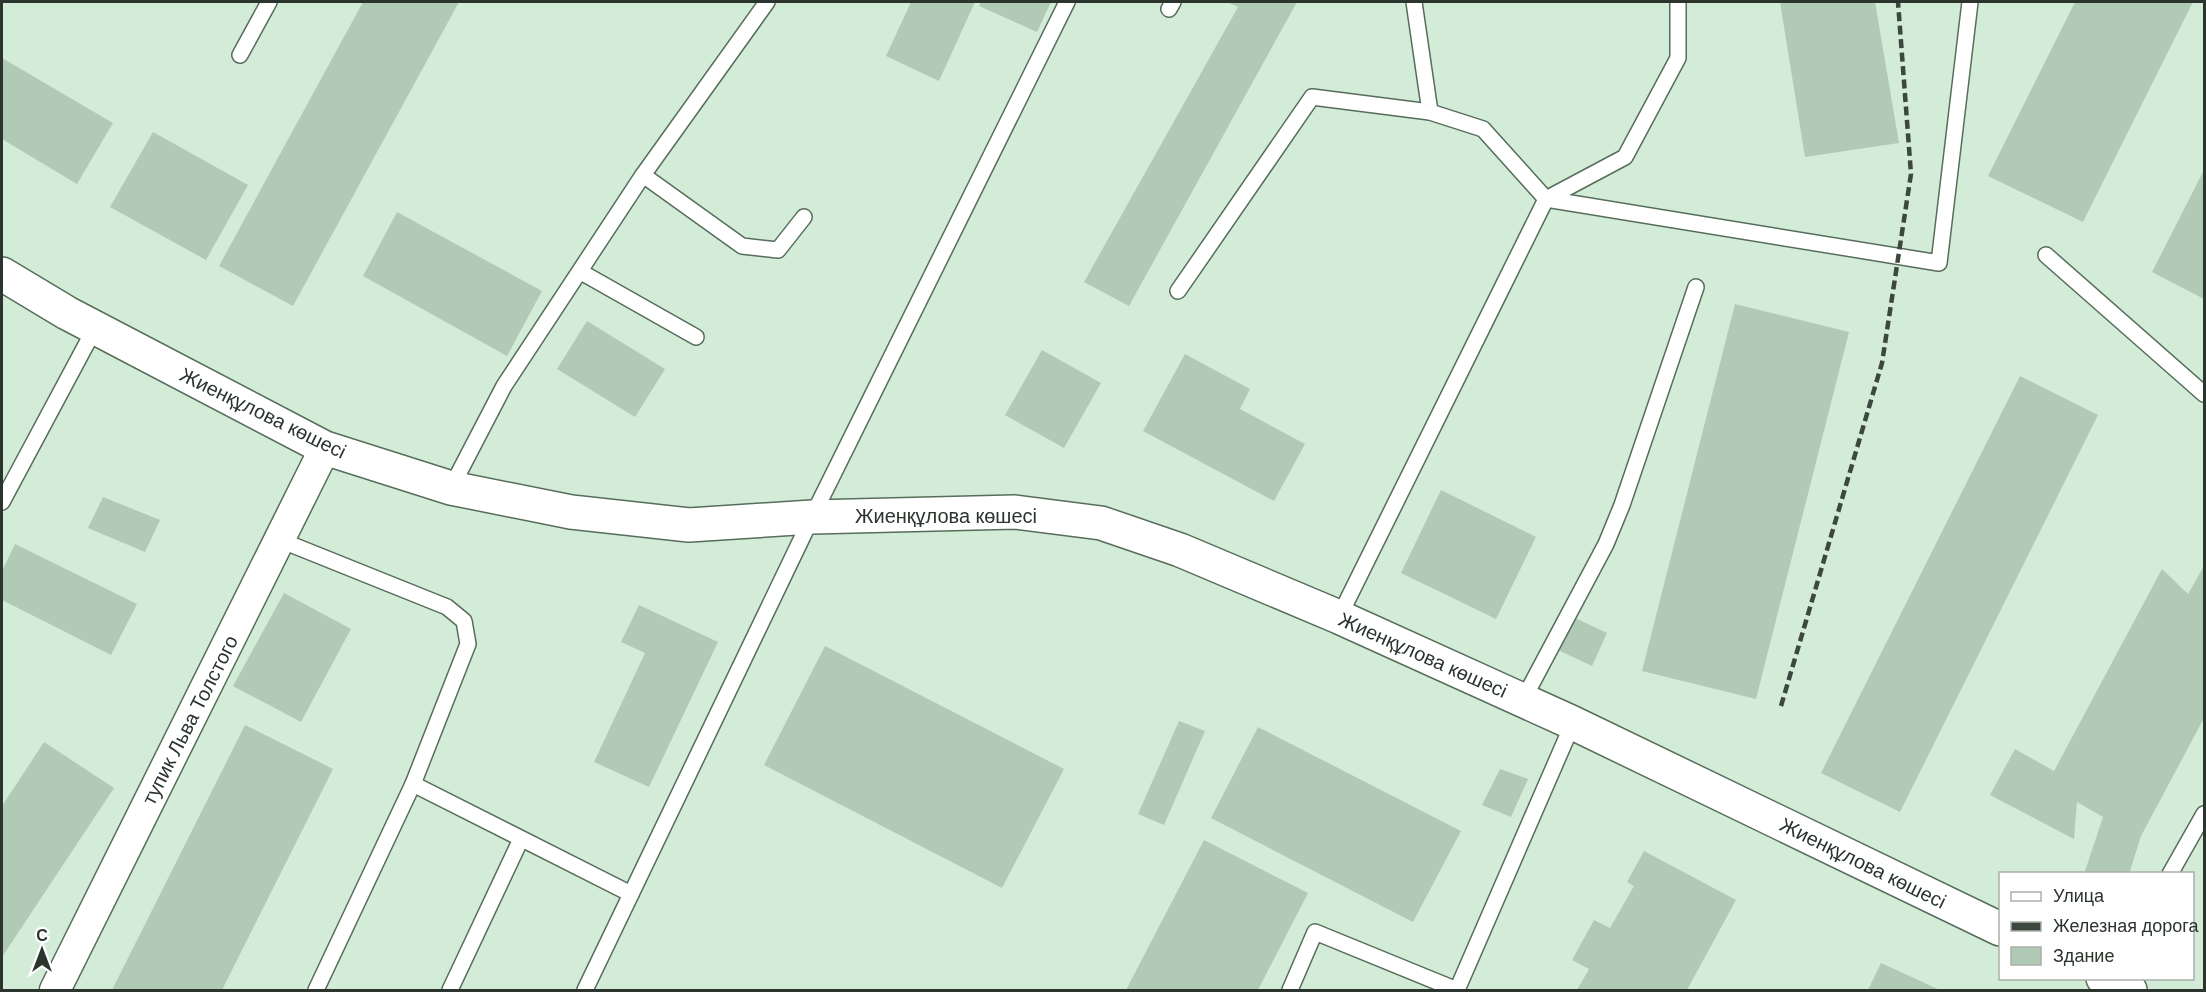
<svg xmlns="http://www.w3.org/2000/svg" width="2206" height="992" viewBox="0 0 2206 992" font-family="'DM Sans',sans-serif">
  <rect width="100%" height="100%" fill="#d3ecd7"/>
  <g fill="#b1cab6">
    <polygon points="363,2 459,2 293,306 219,266"/>
    <polygon points="911,2 975,2 939,81 886,56"/>
    <polygon points="981,2 1051,2 1037,32 979,6"/>
    <polygon points="1227,2 1297,2 1129,306 1084,282 1238,7"/>
    <polygon points="1780,2 1875,2 1899,143 1805,157"/>
    <polygon points="2075,2 2193,2 2083,222 1988,176"/>
    <polygon points="2,58 113,123 77,184 2,139"/>
    <polygon points="153,132 248,185 206,260 110,207"/>
    <polygon points="2204,170 2204,299 2152,272"/>
    <polygon points="397,212 542,291 507,356 363,276"/>
    <polygon points="1735,304 1849,332 1756,699 1642,671"/>
    <polygon points="587,321 665,369 635,417 557,369"/>
    <polygon points="1042,350 1101,383 1064,448 1005,415"/>
    <polygon points="1185,354 1250,389 1240,409 1305,444 1274,501 1143,431"/>
    <polygon points="2020,376 2098,415 1900,812 1821,773"/>
    <polygon points="1441,490 1536,537 1496,619 1401,573"/>
    <polygon points="103,497 160,520 145,552 88,528"/>
    <polygon points="15,544 137,604 111,655 2,600 2,571"/>
    <polygon points="2204,566 2204,718 2141,836 2129,874 2084,874 2103,817 2077,802 2074,839 1990,795 2015,749 2054,771 2162,569 2188,594"/>
    <polygon points="284,593 351,629 301,722 233,686"/>
    <polygon points="639,605 718,642 649,787 594,762 645,653 621,642"/>
    <polygon points="1573,617 1607,633 1592,666 1558,650"/>
    <polygon points="825,646 1064,769 1002,888 764,765"/>
    <polygon points="1179,721 1205,731 1164,825 1138,814"/>
    <polygon points="245,725 333,769 222,990 112,990"/>
    <polygon points="1258,727 1461,831 1413,922 1211,818"/>
    <polygon points="44,742 114,788 2,957 2,806"/>
    <polygon points="1500,769 1528,779 1511,817 1482,805"/>
    <polygon points="1204,840 1308,893 1258,990 1126,990"/>
    <polygon points="1644,851 1736,900 1687,990 1577,990 1589,969 1572,960 1594,920 1610,928 1634,886 1627,882"/>
    <polygon points="1881,963 1940,990 1868,990"/>
  </g>
  <g fill="none" stroke-linecap="round" stroke-linejoin="round">
    <g stroke="#566d5a" stroke-width="18">
      <g id="lane">
        <polyline points="1414,2 1430,112"/>
        <polyline points="1169,9 1173,2"/>
        <polyline points="240,55 269,2"/>
        <polyline points="643,175 742,246 778,250 804,217"/>
        <polyline points="2046,255 2204,394"/>
        <polyline points="581,272 696,337"/>
        <polyline points="1178,291 1312,97 1430,112 1483,129 1546,199 1939,263 1970,2"/>
        <polyline points="451,488 504,386 643,175 767,2"/>
        <polyline points="2,502 95,328"/>
        <polyline points="280,540 447,607 464,621 468,644 413,784 316,990"/>
        <polyline points="1339,617 1546,199 1625,157 1678,58 1678,2"/>
        <polyline points="1523,700 1606,544 1622,505 1696,287"/>
        <polyline points="413,784 631,894"/>
        <polyline points="2170,874 2204,814"/>
        <polyline points="450,990 521,839"/>
        <polyline points="585,990 812,517 1067,2"/>
        <polyline points="1290,990 1315,932 1457,990"/>
        <polyline points="1457,990 1573,723"/>
      </g>
    </g>
    <g stroke="#566d5a" stroke-width="33">
      <polyline id="street" points="55,990 325,448"/>
    </g>
    <g stroke="#566d5a" stroke-width="36">
      <g id="secondary">
        <polyline points="2,274 67,313 325,448 451,488 571,512 689,525 812,517 1015,512 1101,523 1180,550 1339,617 1573,723 2000,929"/>
        <polyline points="2103,978 2130,990"/>
      </g>
    </g>
    <use href="#lane" stroke="#fff" stroke-width="15"/>
    <use href="#street" stroke="#fff" stroke-width="30"/>
    <use href="#secondary" stroke="#fff" stroke-width="33"/>
    <polyline stroke="#3c483e" stroke-width="4.5" stroke-dasharray="9 4.5" stroke-linecap="butt" points="1781,706 1882,363 1911,174 1898,2"/>
  </g>
  <g text-anchor="middle" stroke-width="4.5" stroke-linejoin="round" paint-order="stroke">
    <g font-size="20" fill="#2b352d" stroke="#fff">
      <text transform="translate(263 413) rotate(26)" y="7">Жиенқұлова көшесі</text>
      <text x="946" y="523">Жиенқұлова көшесі</text>
      <text transform="translate(1423 655) rotate(24)" y="7">Жиенқұлова көшесі</text>
      <text transform="translate(190 720) rotate(-63)" y="7">тупик Льва Толстого</text>
      <text transform="translate(1863 863) rotate(26)" y="7">Жиенқұлова көшесі</text>
    </g>
  </g>
  <rect width="2206" height="992" fill="none" stroke="#2b352d" stroke-width="6"/>
  <rect x="1999" y="872" width="195" height="108" fill="#ffffff" stroke="#aaaeab" stroke-width="1.5"/>
  <rect x="2011" y="892" width="30" height="9" fill="#ffffff" stroke="#aaaeab" stroke-width="1.5"/>
  <text x="2053" y="902" font-size="18" fill="#2b352d">Улица</text>
  <rect x="2011" y="922" width="30" height="9" fill="#3c483e" stroke="#aaaeab" stroke-width="1.5"/>
  <text x="2053" y="932" font-size="18" fill="#2b352d">Железная дорога</text>
  <rect x="2011" y="947" width="30" height="18" fill="#b1cab6" stroke="#aaaeab" stroke-width="1.5"/>
  <text x="2053" y="962" font-size="18" fill="#2b352d">Здание</text>
  <g transform="translate(42 950)" stroke="#ffffff" stroke-width="4.5" paint-order="stroke">
  <path d="M0-4.5L10 22L0 15L-10 22Z" fill="#2b352d"/>
  <text y="-9" font-size="16" font-weight="bold" text-anchor="middle" fill="#2b352d">С</text>
  </g>
</svg>
